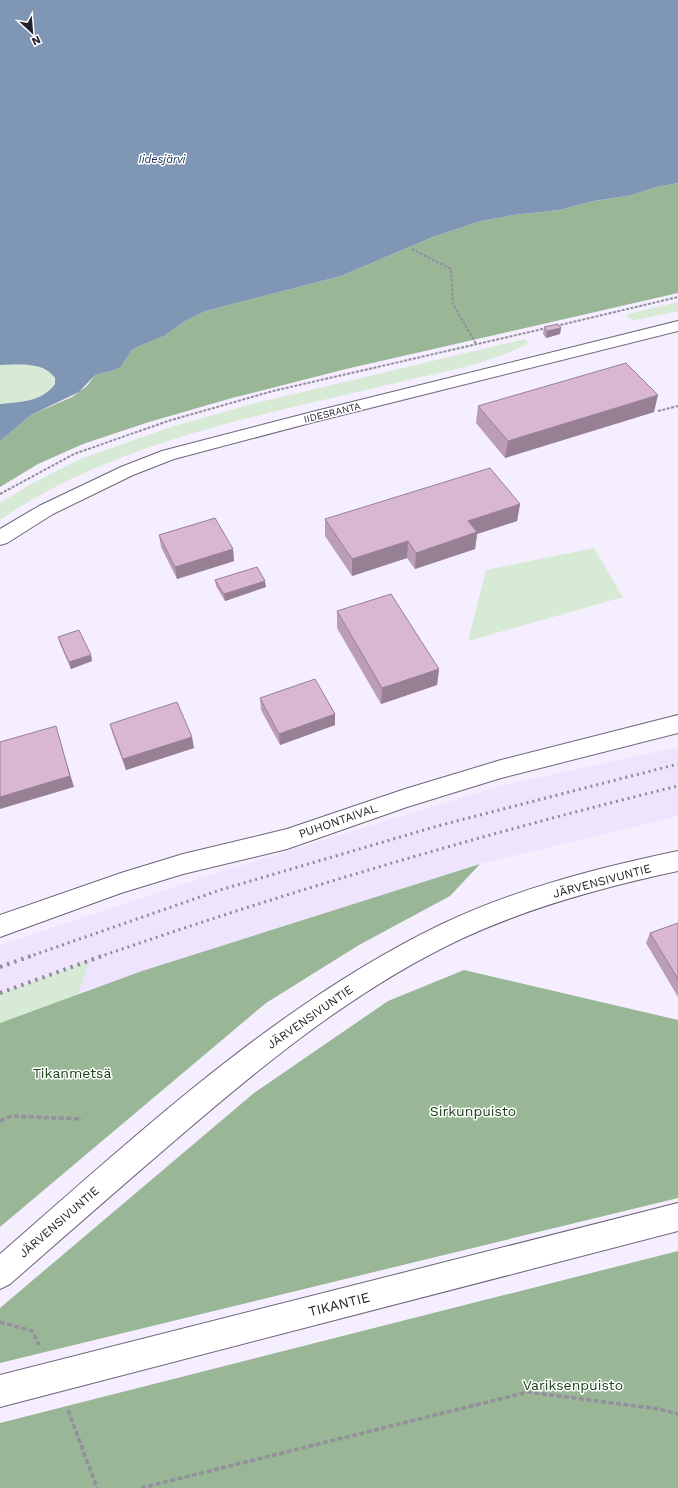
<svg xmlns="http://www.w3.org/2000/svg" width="678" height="1488" viewBox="0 0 678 1488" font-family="'Work Sans',sans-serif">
  <rect width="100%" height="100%" fill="#f4eefe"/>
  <polygon fill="#eee4fe" points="678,747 678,816 480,864 142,971 0,1023 0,945 210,875 500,786"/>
  <g fill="#d7ead6">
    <polygon points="678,302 678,311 636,320 632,320 627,316 628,314"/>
    <path d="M525 339 528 344C483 366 431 374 383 386 253 417 112 443 0 520V503L31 484 80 459 174 426 252 404Z"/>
    <path d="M0 365C16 365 55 360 55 384 42 402 20 402 0 404Z"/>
    <polygon points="594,548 623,597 468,641 486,570"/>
    <polygon points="90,960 79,991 55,1030 0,1047 0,994"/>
  </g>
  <g fill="#99b697">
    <polygon points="678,183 678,293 346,369 232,398 149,422 83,444 38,464 0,487 0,441 31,415 72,397 87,386 94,376 101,373 109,372 121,367 131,351 137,347 164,336 187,320 206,311 341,276 433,237 481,221 514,215 559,210 594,201 632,195 656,187"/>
    <polygon points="480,864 450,896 359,945 266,1003 0,1227 0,1023 142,971"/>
    <polygon points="464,970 678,1020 678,1198 0,1363 0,1308 254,1093 388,1001"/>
    <polygon points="678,1251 678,1488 0,1488 0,1423"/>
  </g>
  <path fill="#8096b5" d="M0 0H678V183L656 187 632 195 594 201 559 210 514 215 481 221 433 237 341 276 206 311 187 320 164 336 137 347 131 351 121 367 109 372 101 373 94 376 79 392 31 415 0 441V404C20 402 42 402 55 384V378C43 361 18 365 0 365Z"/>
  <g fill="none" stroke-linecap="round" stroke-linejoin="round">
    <g stroke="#6c647a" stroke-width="2">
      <g id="minor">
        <polygon points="678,715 678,733 501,778 407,807 287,849 183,874 121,893 0,937 0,915 121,873 183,854 287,829 405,789 501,760"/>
        <polygon points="678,1203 678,1231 0,1407 0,1375"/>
      </g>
    </g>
    <g stroke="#6c647a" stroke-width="2">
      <path id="tertiary" d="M678 851V871C603 887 530 907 461 939 357 988 266 1062 179 1137 123 1185 66 1235 10 1284L0 1289V1254C137 1135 275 1005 440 925 515 889 597 868 678 851Z"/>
    </g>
    <g stroke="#6c647a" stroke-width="2">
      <polygon id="secondary" points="678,321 678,331 314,422 174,459 133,475 53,514 7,543 0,545 0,529 39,506 121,467 162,451 312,412"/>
    </g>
    <g stroke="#948f9c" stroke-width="2" stroke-dasharray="3 1.5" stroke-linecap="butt">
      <polyline points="412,249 451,269 453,304 476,344"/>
      <polyline points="556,326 678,297"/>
      <polyline points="658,411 678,406"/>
      <polyline points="0,494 74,454 168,421 273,391 547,328"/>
    </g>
    <g stroke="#948f9c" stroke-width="3.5" stroke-dasharray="5 2.5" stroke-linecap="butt">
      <polyline points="0,1121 11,1116 82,1119"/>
      <polyline points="0,1322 32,1331 39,1345"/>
      <polyline points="68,1410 97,1488"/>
      <polyline points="141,1488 528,1392 659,1409 678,1414"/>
    </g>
    <use href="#minor" fill="#fff" fill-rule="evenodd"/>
    <use href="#tertiary" fill="#fff" fill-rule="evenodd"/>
    <use href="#secondary" fill="#fff" fill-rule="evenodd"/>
    <g stroke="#8f8b97" stroke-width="3" stroke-dasharray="2 4" stroke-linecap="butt">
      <polyline points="28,957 220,890 441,825 678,764"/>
      <path d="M99 957C289 891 482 834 678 786"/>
    </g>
    <g stroke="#8f8b97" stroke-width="4" stroke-dasharray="2.5 5" stroke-linecap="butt">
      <polyline points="0,967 31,956"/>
      <polyline points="0,993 102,956"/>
    </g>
  </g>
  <g fill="#bb9db5">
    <polygon points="544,327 561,328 560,334 546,338 543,334"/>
    <polygon points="478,406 654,412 505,458 476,423"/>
    <polygon points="520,504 517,521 477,534 475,549 415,569 407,558 352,576 325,536 325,519"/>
    <polygon points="159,535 233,549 234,561 177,579 161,547"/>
    <polygon points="215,580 266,587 225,601 216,586"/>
    <polygon points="337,611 439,669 437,685 381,704 337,628"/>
    <polygon points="58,637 91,655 92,661 71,669 60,644"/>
    <polygon points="260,698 335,714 335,725 280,745 261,710"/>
    <polygon points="110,724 194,748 126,770 113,735"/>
    <polygon points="678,923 678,997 646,943 650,933"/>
  </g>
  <g fill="#988094">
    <polygon points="561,328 560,334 546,338 547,331"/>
    <polygon points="658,395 654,412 505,458 508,441"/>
    <polygon points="520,504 517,521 477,534 475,549 415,569 416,553 468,521"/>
    <polygon points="408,541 407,558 352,576 352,559"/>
    <polygon points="233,549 234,561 177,579 175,567"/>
    <polygon points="265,581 266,587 225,601 224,594"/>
    <polygon points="91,655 92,661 71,669 69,662"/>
    <polygon points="439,669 437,685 381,704 382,688"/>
    <polygon points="335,714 335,725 280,745 279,734"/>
    <polygon points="192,737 194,748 126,770 123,759"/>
    <polygon points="59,738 74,787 0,809 0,797"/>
  </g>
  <g fill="#d9b7d3" stroke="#988094">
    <polygon points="558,324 561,328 547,331 544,327"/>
    <polygon points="626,363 658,395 508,441 478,406"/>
    <polygon points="490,468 520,504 468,521 477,532 416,553 408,541 352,559 325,519"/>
    <polygon points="215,518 233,549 175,567 159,535"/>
    <polygon points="257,567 265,581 224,594 215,580"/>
    <polygon points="391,594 439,669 382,688 337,611"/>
    <polygon points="79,630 91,655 69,662 58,637"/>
    <polygon points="315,679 335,714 279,734 260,698"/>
    <polygon points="177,702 192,737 123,759 110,724"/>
    <polygon points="56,726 70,776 0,797 0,742"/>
    <polygon points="678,923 678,979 650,933"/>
  </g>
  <g text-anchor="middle" stroke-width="3" stroke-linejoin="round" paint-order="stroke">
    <g font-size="10" fill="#232029" stroke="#fff">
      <text transform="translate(332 412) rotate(-14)" y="4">IIDESRANTA</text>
    </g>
    <g font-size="11" font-style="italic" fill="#0a2a53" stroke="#fff">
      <text x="162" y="163">Iidesjärvi</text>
    </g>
    <g font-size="12" fill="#232029" stroke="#fff">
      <text transform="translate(338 821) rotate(-19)" y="4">PUHONTAIVAL</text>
      <text transform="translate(602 881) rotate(-15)" y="4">JÄRVENSIVUNTIE</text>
      <text transform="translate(310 1017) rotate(-35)" y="4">JÄRVENSIVUNTIE</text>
      <text transform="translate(59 1222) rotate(-41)" y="4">JÄRVENSIVUNTIE</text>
    </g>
    <g font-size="14" fill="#174016" stroke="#fff">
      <text x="72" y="1078">Tikanmetsä</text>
      <text x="473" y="1116">Sirkunpuisto</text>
      <text x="573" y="1390">Variksenpuisto</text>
    </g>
    <g font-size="14" fill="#232029" stroke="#fff">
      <text transform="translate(339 1304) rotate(-14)" y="5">TIKANTIE</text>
    </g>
  </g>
  <g transform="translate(32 32) rotate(154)" stroke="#ffffff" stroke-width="3" paint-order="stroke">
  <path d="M0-3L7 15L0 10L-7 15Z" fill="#232029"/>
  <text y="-6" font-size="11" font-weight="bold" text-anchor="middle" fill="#232029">N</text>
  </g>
</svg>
